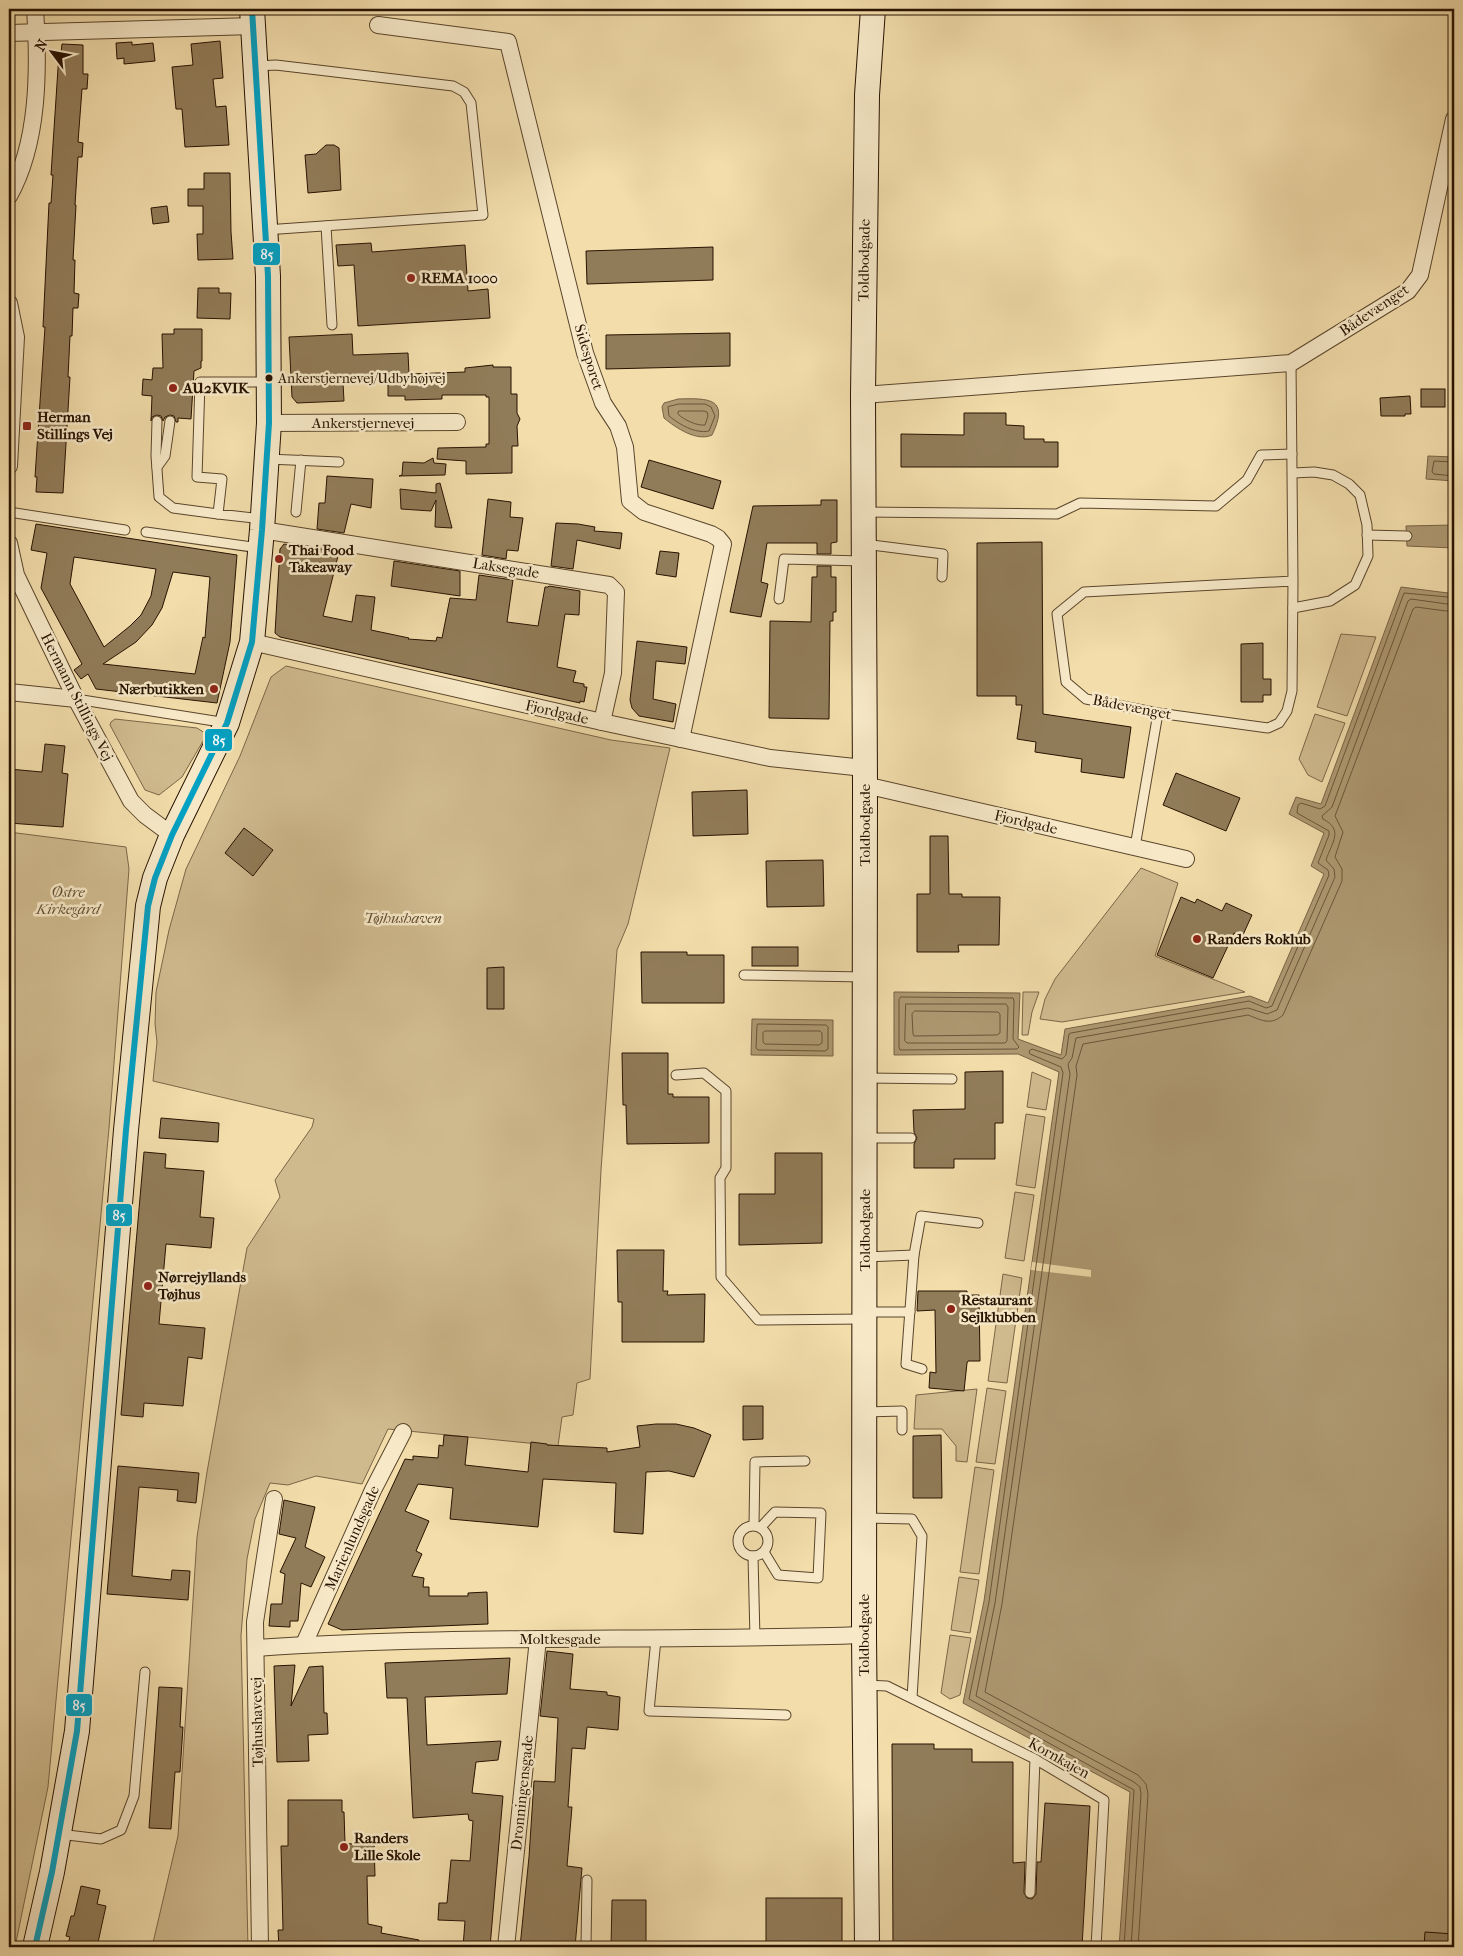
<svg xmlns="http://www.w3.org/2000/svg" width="1463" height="1956" viewBox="0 0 1463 1956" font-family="'IM FELL French Canon',serif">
  <rect width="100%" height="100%" fill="#f2ddab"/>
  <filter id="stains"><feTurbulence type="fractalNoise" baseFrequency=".004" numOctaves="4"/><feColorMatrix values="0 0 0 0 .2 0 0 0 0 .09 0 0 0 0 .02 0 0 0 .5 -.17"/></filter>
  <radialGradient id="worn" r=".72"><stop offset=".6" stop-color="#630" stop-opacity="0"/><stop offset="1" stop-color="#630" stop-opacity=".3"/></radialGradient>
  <g fill="#cfba8e" stroke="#7b6647">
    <polygon points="1341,634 1376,637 1347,716 1317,707"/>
    <polygon points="286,666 611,740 670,748 628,924 617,950 601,1170 590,1379 577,1383 573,1415 562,1417 558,1446 388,1429 362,1484 316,1476 288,1485 270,1483 255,1519 247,1559 241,1636 248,1947 152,1947 178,1836 197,1537 207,1472 247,1248 280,1197 275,1180 312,1127 314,1119 153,1081 157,1042 155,1024 156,992 169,930 186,869 240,756 271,677"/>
    <polygon points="1315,714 1345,723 1322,782 1308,775 1299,759"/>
    <polygon points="115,719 197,728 205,733 206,736 182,777 159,795 145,790 110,725 111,722"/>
    <polygon points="9,832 126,847 129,869 109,1128 48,1787 15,1947 9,1947"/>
    <polygon points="1141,868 1178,883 1155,956 1245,992 1062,1022 1040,1019 1045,999 1055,979"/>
    <polygon points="1023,992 1039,992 1032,1012 1028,1035 1022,1035"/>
    <polygon points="1032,1072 1051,1080 1046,1110 1027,1107"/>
    <polygon points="1026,1114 1045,1117 1035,1188 1016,1185"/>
    <polygon points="1015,1192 1034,1195 1024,1261 1005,1258"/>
    <polygon points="1003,1274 1022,1278 1007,1383 988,1381"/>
    <polygon points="987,1388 1006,1391 995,1464 976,1462"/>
    <polygon points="977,1389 967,1462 956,1461 956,1446 942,1429 914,1429 916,1395"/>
    <polygon points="975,1467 994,1470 979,1574 960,1572"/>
    <polygon points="959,1577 979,1580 970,1633 951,1630"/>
    <polygon points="950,1635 971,1638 960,1695 950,1699 941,1693"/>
  </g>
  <g fill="#ad9871" stroke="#776244">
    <path d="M678 399C709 398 730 398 712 435 697 442 676 428 664 418L662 407 664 403Z"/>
    <polygon points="1428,456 1454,457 1454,481 1426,479"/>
    <polygon points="1454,525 1454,548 1407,546 1406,526"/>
    <polygon points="1454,582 1454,1947 1119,1947 1130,1792 963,1703 984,1601 1059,1072 1018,1054 894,1055 894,992 1020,993 1018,1039 1061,1055 1065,1029 1250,996 1268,1003 1324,874 1311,866 1324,833 1289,814 1296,797 1321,804 1401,587 1448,593"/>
    <polygon points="752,1019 833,1020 833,1056 751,1055"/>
  </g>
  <polygon fill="#f2ddab" points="1032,1262 1091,1270 1091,1277 1031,1270"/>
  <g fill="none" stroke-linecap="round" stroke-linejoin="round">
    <g stroke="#6a5538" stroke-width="1">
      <path d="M679 404H705L711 407 715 416 709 431C695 434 679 424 669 416L668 407Z"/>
      <path d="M679 411H704L707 412 708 416 705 425C697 426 684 420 678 414Z"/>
      <polyline points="1454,462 1434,461 1432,472 1434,474 1454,476"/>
      <polygon points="901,997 1013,998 1014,1001 1013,1039 1019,1047 1017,1049 900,1050 899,1047 899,1000"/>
      <polygon points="906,1004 1006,1004 1008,1007 1007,1041 1005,1043 907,1043 905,1041"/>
      <polygon points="915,1011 998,1012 1000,1014 1000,1033 997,1035 914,1036 913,1034 912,1014"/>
      <polygon points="758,1024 826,1025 828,1027 828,1049 825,1051 758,1050 756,1048 757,1026"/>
      <polygon points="765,1031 820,1031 822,1033 822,1043 819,1045 765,1044 763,1042 763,1033"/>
      <polyline points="1124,1947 1134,1790 969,1699 989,1602 1063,1073 1061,1067 1030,1054 1029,1051 1032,1049 1062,1059 1066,1055 1069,1034 1071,1033 1249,1001 1266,1008 1272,1006 1329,875 1328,870 1318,863 1329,835 1329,831 1297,813 1298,805 1301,803 1320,809 1325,806 1404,593 1448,597 1454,593"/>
      <path d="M1131 1947 1141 1794 1140 1787 1134 1782 976 1696 995 1603 1070 1074 1068 1064 1072 1058 1076 1038 1248 1008 1267 1014 1277 1010 1335 877 1334 869 1326 860C1332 842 1344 830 1323 819L1322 816 1332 807 1408 601 1411 599 1447 604 1454 602"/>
      <path d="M1138 1947 1148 1794 1146 1784 1138 1775 985 1692 1002 1604 1077 1075 1076 1066 1083 1044 1248 1015C1261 1020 1271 1026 1283 1015L1342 881V869L1335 857 1343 832 1335 816 1413 609 1416 607 1446 611 1454 610"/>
    </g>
  </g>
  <g fill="#917c59" stroke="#271200" fill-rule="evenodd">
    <polygon points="220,41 223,78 213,79 216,107 226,106 229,145 185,147 182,109 176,109 172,67 193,65 191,44"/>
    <polygon points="132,42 132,45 153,43 155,61 124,64 124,58 117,59 116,43"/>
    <polygon points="62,44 83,45 83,74 88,74 87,89 82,89 78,142 83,143 82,157 78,157 75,205 76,205 73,260 75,260 74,293 79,294 78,308 73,308 72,336 70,336 68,377 70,377 63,493 36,492 37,477 35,477 45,327 43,327 49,203 51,203 53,175 51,175 59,53 61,53"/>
    <polygon points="326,145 334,145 339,148 341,190 308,193 305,155 316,154"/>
    <polygon points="204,173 230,173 231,232 233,259 198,260 197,234 203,234 203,206 188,206 188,189 204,189"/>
    <polygon points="167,206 169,222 153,224 151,208"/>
    <polygon points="371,243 372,252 465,245 468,291 488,289 490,318 358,326 354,265 338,266 336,245"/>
    <polygon points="713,247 713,280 587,284 586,251"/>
    <polygon points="198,288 219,288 219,293 231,293 230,319 197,318"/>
    <polygon points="174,329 202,329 202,361 201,361 201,368 194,371 191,419 178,418 178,422 176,422 174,416 170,415 165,417 163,421 161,416 157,415 152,417 151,421 152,396 142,395 143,379 152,380 153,368 163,368 162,334 174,334"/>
    <polygon points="730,333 730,366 606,369 606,335"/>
    <polygon points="352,334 353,355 408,353 409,374 465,372 465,368 493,365 493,367 511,367 511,394 517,394 517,413 520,419 517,426 518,446 512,446 512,473 466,474 466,461 437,459 438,448 486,447 486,444 489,444 489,397 486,397 486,395 442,395 442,399 405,400 405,396 388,396 388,381 343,383 344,401 297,403 292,397 289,337"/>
    <rect x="1421" y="389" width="24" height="18"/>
    <polygon points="1410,396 1411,414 1405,414 1405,416 1381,416 1380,398"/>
    <polygon points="964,413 1006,413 1006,425 1024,426 1024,439 1044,439 1044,442 1058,442 1058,467 901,467 901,434 964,435"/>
    <polygon points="433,458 434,463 446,464 445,475 399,476 402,475 403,462 424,463"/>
    <polygon points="649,460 721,481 713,509 641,487"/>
    <polygon points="327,476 373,479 371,508 351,504 344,533 317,529 319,503 325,503"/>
    <polygon points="440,483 452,528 435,527 436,500 431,511 401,509 400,489 436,493 436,484"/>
    <polygon points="488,499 511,502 510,517 523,518 518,551 507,550 506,559 482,555"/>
    <polygon points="821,500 837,500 837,542 831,543 831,554 817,554 817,543 767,543 761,582 768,584 761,617 730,612 753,506 821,505"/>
    <polygon points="556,523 578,524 595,527 594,531 622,533 620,549 577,540 573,569 551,566"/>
    <path d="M36 524 237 555 230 642 217 703 96 689 88 674 81 679 74 670 82 664 41 588 47 553 31 550ZM74 557 156 569 151 596 141 615 130 626 104 647 70 584ZM173 572 210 577 205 638 203 637 195 674 103 664 136 642 152 625 162 608Z"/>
    <polygon points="1042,542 1043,714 1131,727 1124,778 1081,772 1082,759 1035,752 1036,742 1017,739 1022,705 1016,705 1016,696 977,696 977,543"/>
    <polygon points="284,544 339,552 323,616 352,622 356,595 375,597 371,630 409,638 408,639 436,641 437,637 442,638 450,598 476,600 479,575 513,580 507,622 538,626 545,587 548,587 549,586 580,591 579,615 565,614 557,667 576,671 573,682 584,684 584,687 587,687 584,702 580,701 580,703 280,637 275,633 280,549"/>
    <polygon points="660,551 679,553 676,577 656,574"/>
    <polygon points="394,561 460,571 460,596 391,586"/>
    <polygon points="817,566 831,566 831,577 836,577 836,612 833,612 833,621 830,621 829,719 769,718 770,621 811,622 812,577 817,577"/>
    <polygon points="637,641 687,647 685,664 656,661 653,699 676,704 673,722 639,716 632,708 630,700"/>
    <polygon points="1263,643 1263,679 1271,679 1271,695 1263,695 1263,702 1241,702 1241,644"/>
    <polygon points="45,744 65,746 62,773 68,774 63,827 9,823 9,769 42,772"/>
    <polygon points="1176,773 1240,798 1226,831 1163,805"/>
    <polygon points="747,790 748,834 693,836 692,792"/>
    <polygon points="244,828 273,850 253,876 225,853"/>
    <polygon points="930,836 948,836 949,894 962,894 962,897 1000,897 999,945 958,945 959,952 917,952 917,894 930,894"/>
    <polygon points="823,860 824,906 767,907 766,861"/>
    <polygon points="1181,897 1195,903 1197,899 1222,911 1226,903 1252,915 1242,937 1234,933 1213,978 1157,955"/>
    <rect x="752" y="947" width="46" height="19"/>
    <polygon points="641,952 687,952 687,955 724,955 724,1003 642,1003"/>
    <polygon points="504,967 504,1009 487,1009 487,968"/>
    <polygon points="622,1053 668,1053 668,1094 673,1094 673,1097 709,1097 709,1143 627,1144 626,1105 623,1105"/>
    <polygon points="1003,1071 1003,1123 995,1123 995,1159 954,1159 954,1168 914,1168 914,1144 917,1138 914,1132 913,1110 965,1109 965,1072"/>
    <polygon points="161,1118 219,1123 218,1142 159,1138"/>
    <polygon points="144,1152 166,1154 165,1168 204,1171 200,1217 214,1218 211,1248 166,1244 159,1324 205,1328 202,1359 188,1357 183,1406 144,1403 143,1417 121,1415"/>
    <polygon points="775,1153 822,1153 822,1243 739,1245 739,1194 775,1194"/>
    <polygon points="617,1250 664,1250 663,1291 668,1291 667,1295 705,1294 704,1342 622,1342 622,1302 618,1302"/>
    <polygon points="918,1291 967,1291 967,1295 979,1295 980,1361 968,1361 967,1363 964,1391 929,1388 930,1372 936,1373 935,1310 917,1311"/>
    <polygon points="743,1406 763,1406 763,1439 743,1440"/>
    <polygon points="656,1424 676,1424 694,1428 711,1435 694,1477 669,1471 646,1472 643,1534 614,1532 616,1483 543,1479 538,1527 450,1519 453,1488 418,1484 405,1511 429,1521 416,1551 422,1554 412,1576 424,1578 423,1587 429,1587 429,1596 468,1596 468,1593 487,1592 488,1624 342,1630 328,1624 405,1459 413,1460 413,1456 438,1458 439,1445 443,1446 444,1435 468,1437 465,1465 528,1472 531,1442 547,1444 547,1445 607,1448 607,1452 640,1447 637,1426"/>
    <polygon points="941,1435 942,1498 913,1498 913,1436"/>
    <polygon points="118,1466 199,1473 196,1503 177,1501 178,1490 139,1487 132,1576 171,1580 172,1570 190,1571 188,1600 107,1594"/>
    <polygon points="284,1500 315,1507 305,1547 325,1557 311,1587 301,1583 298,1621 290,1621 290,1627 269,1626 271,1604 282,1604 285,1574 280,1572 296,1538 279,1534"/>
    <polygon points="547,1651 573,1654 570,1689 607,1692 607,1695 620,1697 618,1730 587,1727 585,1749 572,1748 568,1807 572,1807 567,1866 582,1868 575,1947 520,1947 529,1857 534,1781 555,1782 558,1718 540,1716"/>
    <polygon points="510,1658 507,1694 425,1697 427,1745 501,1741 498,1760 476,1762 472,1793 503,1796 490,1947 463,1947 465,1921 438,1920 439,1903 447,1903 451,1860 470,1861 473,1821 469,1820 468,1814 413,1818 407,1698 387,1698 385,1663"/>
    <polygon points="295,1665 291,1706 309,1667 323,1666 324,1713 327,1713 328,1734 308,1735 309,1761 277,1762 274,1666"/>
    <polygon points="159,1687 182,1688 180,1727 183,1727 180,1772 175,1772 171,1829 149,1828"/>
    <polygon points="892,1744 934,1744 934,1749 972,1749 972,1762 1013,1762 1013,1863 1025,1862 1024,1893 1027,1898 1032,1899 1036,1894 1037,1862 1041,1862 1045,1803 1090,1806 1082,1947 893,1947"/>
    <polygon points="288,1800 342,1800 342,1812 344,1812 345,1844 374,1843 375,1876 367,1876 368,1924 382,1927 381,1933 419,1940 418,1947 279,1947 278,1930 283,1930 281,1846 288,1846"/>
    <polygon points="81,1886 100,1890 97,1904 106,1906 97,1947 67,1947 70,1937 66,1936 71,1916 74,1916"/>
    <rect x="766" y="1898" width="76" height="49"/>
    <polygon points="612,1900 646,1900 646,1947 611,1947"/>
    <polygon points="1425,1932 1454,1934 1454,1947 1424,1947"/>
  </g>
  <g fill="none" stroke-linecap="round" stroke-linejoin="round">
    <g stroke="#5a452b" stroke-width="11">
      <g id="lane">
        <polyline points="256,66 276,65 453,86 464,92 471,103 483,215 265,230"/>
        <polyline points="326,226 332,325"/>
        <polyline points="1291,363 1293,581 1292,691 1287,711 1279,723 1268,728 1158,713 1086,699 1066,682 1057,614 1084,592 1293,581"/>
        <polyline points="157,421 156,456 159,497 173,508 218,514"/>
        <polyline points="267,459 339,462"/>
        <polyline points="157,467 165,456 170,421"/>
        <polyline points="1293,473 1314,472 1333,475 1349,484 1360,495 1367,525 1368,556 1355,585 1330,601 1293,608"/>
        <polyline points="9,512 125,530"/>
        <polyline points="296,512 301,460"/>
        <polyline points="863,512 1057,514 1080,503 1216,506 1247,480 1261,455 1292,454"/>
        <polyline points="262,519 218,514 222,479 197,477 200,382 268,382"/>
        <polyline points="146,532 259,548"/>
        <polyline points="1367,535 1407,536"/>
        <polyline points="864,544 943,554 942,577"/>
        <polyline points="779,599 784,559 863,561"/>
        <polyline points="76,699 227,723"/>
        <polyline points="1135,847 1158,713"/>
        <polyline points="744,975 865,977"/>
        <polyline points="676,1075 704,1073 726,1091 726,1168 720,1178 721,1277 758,1320 864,1319"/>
        <polyline points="865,1078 952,1079"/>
        <polyline points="865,1138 911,1138"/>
        <polyline points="865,1257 914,1255"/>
        <polyline points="865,1312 910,1312"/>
        <polyline points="922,1369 906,1364 914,1255 921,1216 978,1223"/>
        <polyline points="865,1412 902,1411 902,1430"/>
        <polyline points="865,1518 912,1519 922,1536 912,1698"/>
        <polyline points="754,1525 755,1462 805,1461"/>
        <circle cx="753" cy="1541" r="15"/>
        <polyline points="761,1527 775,1512 821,1513 818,1578 778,1575 764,1552"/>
        <polyline points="753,1556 755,1639"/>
        <polyline points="656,1639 649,1711 786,1715"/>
        <polyline points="865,1685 887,1686 895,1690 1035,1759 1104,1800 1096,1947"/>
        <polyline points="59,1834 101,1839 121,1830 134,1796 145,1672"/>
        <polyline points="1030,1893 1035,1759"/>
        <polyline points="586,1947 587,1880"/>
      </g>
    </g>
    <g stroke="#5a452b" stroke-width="18">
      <g id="street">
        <polyline points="378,25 508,42 585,353 603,403 618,426 625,447 630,501 644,512 711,534 718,538 723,544 681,739"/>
        <polyline points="9,33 254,26"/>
        <path d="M9 196C39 143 39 69 35 9"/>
        <polyline points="9,303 16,337 9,466"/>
        <polyline points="863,395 1291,363 1408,291 1420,275 1454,119"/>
        <polyline points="269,423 457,422"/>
        <polyline points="262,530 609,585 616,592 613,673 602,722"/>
        <polyline points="9,543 16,575 76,699 131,801 145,815 172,835"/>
        <polyline points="252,642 602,722 770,758 864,768"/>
        <polyline points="9,692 76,699"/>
        <polyline points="865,785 1186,859"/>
        <polyline points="304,1644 373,1490 403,1432"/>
        <path d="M256 1648C458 1634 661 1642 864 1635"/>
        <polyline points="260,1947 255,1622 274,1499"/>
        <polyline points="506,1947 538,1639"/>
      </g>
    </g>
    <g stroke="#271200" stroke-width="26">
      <g id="secondary">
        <polyline points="35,1947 52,1872 77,1731 126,1130 148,906 155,878 172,835 227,723 252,642 262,530 269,423 268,276 252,9"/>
        <polyline points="867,1947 864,1635 865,785 863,395 867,95 873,9"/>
      </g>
    </g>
    <use href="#lane" stroke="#f7e9c8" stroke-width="9"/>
    <use href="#street" stroke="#f7e9c8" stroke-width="16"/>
    <use href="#secondary" stroke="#f7e9c8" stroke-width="24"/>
    <g stroke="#f7e9c8" stroke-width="10">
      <polyline id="bus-1" points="35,1947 52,1872 77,1731 126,1130 148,906 155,878 172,835 227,723 252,642 262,530 269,423 268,276 252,9"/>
    </g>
    <use href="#bus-1" stroke="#02a1c4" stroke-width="6"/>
  </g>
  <g fill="#8f2418" stroke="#f7e9c8" stroke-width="2">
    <circle cx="411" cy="278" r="5"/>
    <circle cx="173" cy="388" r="5"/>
    <rect x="22" y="421" width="10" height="10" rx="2.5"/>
    <circle cx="279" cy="559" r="5"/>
    <circle cx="214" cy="689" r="5"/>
    <circle cx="1197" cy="939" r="5"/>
    <circle cx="148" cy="1286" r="5"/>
    <circle cx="951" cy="1309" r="5"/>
    <circle cx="344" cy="1847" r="5"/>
  </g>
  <circle fill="#271200" stroke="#f7e9c8" stroke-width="2" cx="269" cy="378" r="4.5"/>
  <g text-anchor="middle" stroke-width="5" stroke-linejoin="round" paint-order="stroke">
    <g font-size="14" fill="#271200" stroke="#f7e9c8" text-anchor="start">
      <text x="278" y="383">Ankerstjernevej/Udbyhøjvej</text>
    </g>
    <g font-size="15" fill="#271200" stroke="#f7e9c8">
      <text transform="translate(864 260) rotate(-89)" y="5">Toldbodgade</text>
      <text transform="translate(1374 310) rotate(-34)" y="5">Bådevænget</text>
      <text transform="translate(589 357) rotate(73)" y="5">Sidesporet</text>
      <text x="363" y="428">Ankerstjernevej</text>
      <text transform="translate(506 568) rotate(9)" y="5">Laksegade</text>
      <text transform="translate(77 697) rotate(63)" y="5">Hermann Stillings Vej</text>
      <text transform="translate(1132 707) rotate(11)" y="5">Bådevænget</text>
      <text transform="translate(557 712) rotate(13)" y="5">Fjordgade</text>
      <text transform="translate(1026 822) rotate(13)" y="5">Fjordgade</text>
      <text transform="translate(865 825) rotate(-90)" y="5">Toldbodgade</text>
      <text transform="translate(865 1230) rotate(-90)" y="5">Toldbodgade</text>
      <text transform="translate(352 1538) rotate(-66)" y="5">Marienlundsgade</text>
      <text transform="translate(864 1635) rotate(-90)" y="5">Toldbodgade</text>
      <text x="560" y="1644">Moltkesgade</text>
      <text transform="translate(257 1722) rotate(-91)" y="5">Tøjhushavevej</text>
      <text transform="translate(1059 1758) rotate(29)" y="5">Kornkajen</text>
      <text transform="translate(522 1793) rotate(-84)" y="5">Dronningensgade</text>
    </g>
    <g font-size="15" font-weight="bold" fill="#271200" stroke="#f7e9c8" text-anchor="start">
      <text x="421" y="283">REMA 1000</text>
      <text x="183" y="393">AU2KVIK</text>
      <text x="37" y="422">Herman<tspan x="37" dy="17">Stillings Vej</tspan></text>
      <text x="289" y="555">Thai Food<tspan x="289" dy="17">Takeaway</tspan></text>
      <text x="204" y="694" text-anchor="end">Nærbutikken</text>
      <text x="1207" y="944">Randers Roklub</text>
      <text x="158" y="1282">Nørrejyllands<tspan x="158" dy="17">Tøjhus</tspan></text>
      <text x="961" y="1305">Restaurant<tspan x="961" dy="17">Sejlklubben</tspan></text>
      <text x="354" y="1843">Randers<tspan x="354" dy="17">Lille Skole</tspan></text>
    </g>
    <g font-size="15" font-style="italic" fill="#624d32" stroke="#f7e9c8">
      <text x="68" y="897">Østre<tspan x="68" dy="17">Kirkegård</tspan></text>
      <text x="403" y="923">Tøjhushaven</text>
    </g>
  </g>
  <g stroke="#f7e9c8" stroke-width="2">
    <rect x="252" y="242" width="29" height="24" rx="5" fill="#02a1c4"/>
    <rect x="204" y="728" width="29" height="24" rx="5" fill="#02a1c4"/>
    <rect x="105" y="1203" width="28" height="24" rx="5" fill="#02a1c4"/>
    <rect x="65" y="1693" width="28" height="24" rx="5" fill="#02a1c4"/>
  </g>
  <g font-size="14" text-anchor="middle" font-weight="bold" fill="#fff">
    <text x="267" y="259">85</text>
    <text x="219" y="745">85</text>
    <text x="119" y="1220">85</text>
    <text x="79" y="1710">85</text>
  </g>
  <rect width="1463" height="1956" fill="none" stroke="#f2ddab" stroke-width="30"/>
  <rect x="10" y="10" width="1443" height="1936" fill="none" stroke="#271200" stroke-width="2.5"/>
  <rect x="15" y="15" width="1433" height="1926" fill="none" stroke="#271200"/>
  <g transform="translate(52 52) rotate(302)" stroke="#f7e9c8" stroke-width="4" paint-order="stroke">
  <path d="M0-4L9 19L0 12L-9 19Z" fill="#271200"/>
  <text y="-8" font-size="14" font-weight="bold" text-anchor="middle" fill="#271200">N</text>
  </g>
  <rect width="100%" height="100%" filter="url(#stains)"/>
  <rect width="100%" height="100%" fill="url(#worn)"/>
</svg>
